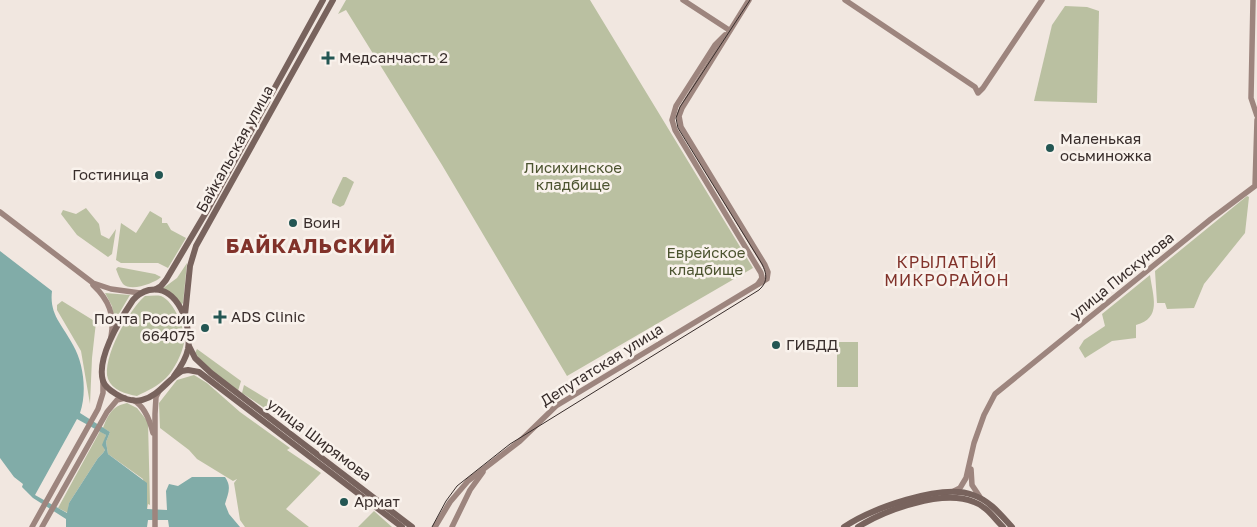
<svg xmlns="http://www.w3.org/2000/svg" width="1257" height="527" viewBox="0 0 1257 527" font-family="'Golos Text',sans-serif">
  <rect width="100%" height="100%" fill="#f1e7e0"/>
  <g fill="#bac0a1">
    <polygon points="346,0 590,0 753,268 567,376 442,165 346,10 338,14"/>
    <polygon points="1065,6 1087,7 1099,11 1097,103 1034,101 1052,25"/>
    <polygon points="343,177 346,177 354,182 344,205 340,207 332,203 332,200"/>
    <polygon points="1247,196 1249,197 1245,233 1204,284 1194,308 1167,309 1165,303 1157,303 1155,271"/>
    <polygon points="86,208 99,224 101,235 109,239 116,229 112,254 108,257 77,235 61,214 63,210 76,214"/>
    <polygon points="150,211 162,218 162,223 167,223 171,230 186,238 168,268 158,263 121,263 116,260 121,223 136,233"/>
    <polygon points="187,263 183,303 181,305 162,289 177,278"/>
    <path d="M118 267 155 274 161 277C155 283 131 292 123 284 120 280 118 274 116 269Z"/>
    <path d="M1150 275C1153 297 1162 318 1136 325V338L1112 341 1085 358 1079 348 1084 340 1105 326 1102 314Z"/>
    <polygon points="105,293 130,295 117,317 114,319 112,306"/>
    <path d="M145 296C150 296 156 295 161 296 174 301 186 330 184 343 182 354 174 370 166 378 158 386 147 391 137 396 126 394 112 390 108 379 101 359 130 308 145 296Z"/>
    <polygon points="62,301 96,322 92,358 90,404 81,351 57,310 57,305"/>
    <rect x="837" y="342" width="21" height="45"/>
    <path d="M197 349 241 381 238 391C223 379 207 368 195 353Z"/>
    <polygon points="194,375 207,383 240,412 290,448 287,450 321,473 286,509 309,527 245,527 240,520 234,483 237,479 233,481 197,459 189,450 160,428 159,403 177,380"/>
    <polygon points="244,385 280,407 275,415 242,393"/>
    <path d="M127 403 137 408 148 422 150 505 148 504 147 510 143 479 108 454 106 442 110 432 103 428C108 415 112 406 127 403Z"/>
    <polygon points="100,431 106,435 103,445 105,450 103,453 98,458 69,503 68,513 58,508"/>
    <polygon points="374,511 392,527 358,527"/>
  </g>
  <path fill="#81aca8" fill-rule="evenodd" d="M0 251 52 291C49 315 63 325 73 345 84 364 87 393 80 413L110 432 106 442 108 454 147 483V509L167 510 166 491 169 484 178 486 192 477H225C232 487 228 493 225 504L229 514 240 527H169L168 520H148L147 527H66V519L33 498 22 487 23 484 14 477 0 458ZM77 419 106 435 102 445 105 450 103 453 98 458 69 503 67 513 35 495Z"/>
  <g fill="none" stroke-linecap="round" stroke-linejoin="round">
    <g stroke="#9d857e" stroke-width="5.5">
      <polyline points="683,0 729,30"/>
      <polyline points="845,0 975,87 978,93 983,88 1042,0"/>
      <polyline points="1253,0 1251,98 1257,116"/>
      <polyline points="725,35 715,45 676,106 672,120 675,130 761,273 762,278 758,284"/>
      <polyline points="0,212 93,283 111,289 140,293"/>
      <path d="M93 285C109 300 115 315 111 337"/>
      <path d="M133 400C145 406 150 421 153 433"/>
      <polyline points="971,469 972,485 980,497"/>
      <polyline points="954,491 960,488 966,478 974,443 984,415 995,394 1211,219 1255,186 1257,120"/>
      <polyline points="32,527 98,409 103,393 103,381"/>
      <polyline points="42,527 107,412 117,400 125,398"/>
      <polyline points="155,527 155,414 156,397 159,391"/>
      <polyline points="435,527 450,502 468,481 520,441 556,406 767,279 768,272 765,265 681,127 679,116 682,108 749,0"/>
      <polyline points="452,527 470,490 483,472"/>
    </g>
    <g stroke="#78635d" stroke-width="6">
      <polyline points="156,289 161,286 166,280 208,209 323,0"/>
      <polyline points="185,315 190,266 196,246 333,0"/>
      <polyline points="189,346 195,358 211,373 412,527"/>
      <path d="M174 376C180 368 186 359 188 349 192 326 178 284 149 290 142 292 138 294 133 300 121 318 96 358 103 381 105 387 111 391 116 394 124 399 133 402 142 400 159 396 168 379 182 371L188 370 199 372 402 527"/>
      <path d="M844 527C871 509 941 483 973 495 989 500 1001 515 1012 527"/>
      <path d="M858 527C885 510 942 489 974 502 986 506 994 518 1003 527"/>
    </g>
    <path stroke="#382d2b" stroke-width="1" d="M432 527 446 501 457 486 510 444 759 290C768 282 767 274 762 264L678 128 676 118 680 107 750 0"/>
  </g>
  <g fill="#235653" stroke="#f9f2ec" stroke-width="2">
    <path d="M325.5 50.5h5v5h5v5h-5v5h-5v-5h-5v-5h5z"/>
    <circle cx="1050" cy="148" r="5"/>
    <circle cx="159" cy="175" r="5"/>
    <circle cx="293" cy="223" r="5"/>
    <path d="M217.5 309.5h5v5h5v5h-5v5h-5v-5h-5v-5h5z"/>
    <circle cx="205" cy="328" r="5"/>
    <circle cx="776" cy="345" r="5"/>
    <circle cx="344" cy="502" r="5"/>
  </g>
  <g text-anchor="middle" stroke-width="5" stroke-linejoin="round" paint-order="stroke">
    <g font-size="15" fill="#382d2b" stroke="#f9f2ec" text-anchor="start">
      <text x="339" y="63">Медсанчасть 2</text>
      <text x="1060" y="144">Маленькая<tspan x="1060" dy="17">осьминожка</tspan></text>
      <text x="149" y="180" text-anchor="end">Гостиница</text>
      <text x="303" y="228">Воин</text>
      <text x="231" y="322">ADS Clinic</text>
      <text x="195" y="324" text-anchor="end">Почта России<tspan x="195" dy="17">664075</tspan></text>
      <text x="786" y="350">ГИБДД</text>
      <text x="354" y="507">Армат</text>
    </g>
    <g font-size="15" fill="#382d2b" stroke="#f9f2ec">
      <text transform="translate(235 149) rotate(-61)" y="5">Байкальская улица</text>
      <text transform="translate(1122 276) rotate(-39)" y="5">улица Пискунова</text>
      <text transform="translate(602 365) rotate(-32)" y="5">Депутатская улица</text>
      <text transform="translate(319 440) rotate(37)" y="5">улица Ширямова</text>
    </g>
    <g font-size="15" fill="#4c5430" stroke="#f9f2ec">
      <text x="573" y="173">Лисихинское<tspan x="573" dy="17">кладбище</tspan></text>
      <text x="706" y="258">Еврейское<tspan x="706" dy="17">кладбище</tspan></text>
    </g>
    <g font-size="16" letter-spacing="1" fill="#81322a" stroke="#f9f2ec">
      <text x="947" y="268">КРЫЛАТЫЙ<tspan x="947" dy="18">МИКРОРАЙОН</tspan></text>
    </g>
    <g font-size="20" font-weight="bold" letter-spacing="1" fill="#81322a" stroke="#f9f2ec">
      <text x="311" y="253">БАЙКАЛЬСКИЙ</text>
    </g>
  </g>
</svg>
